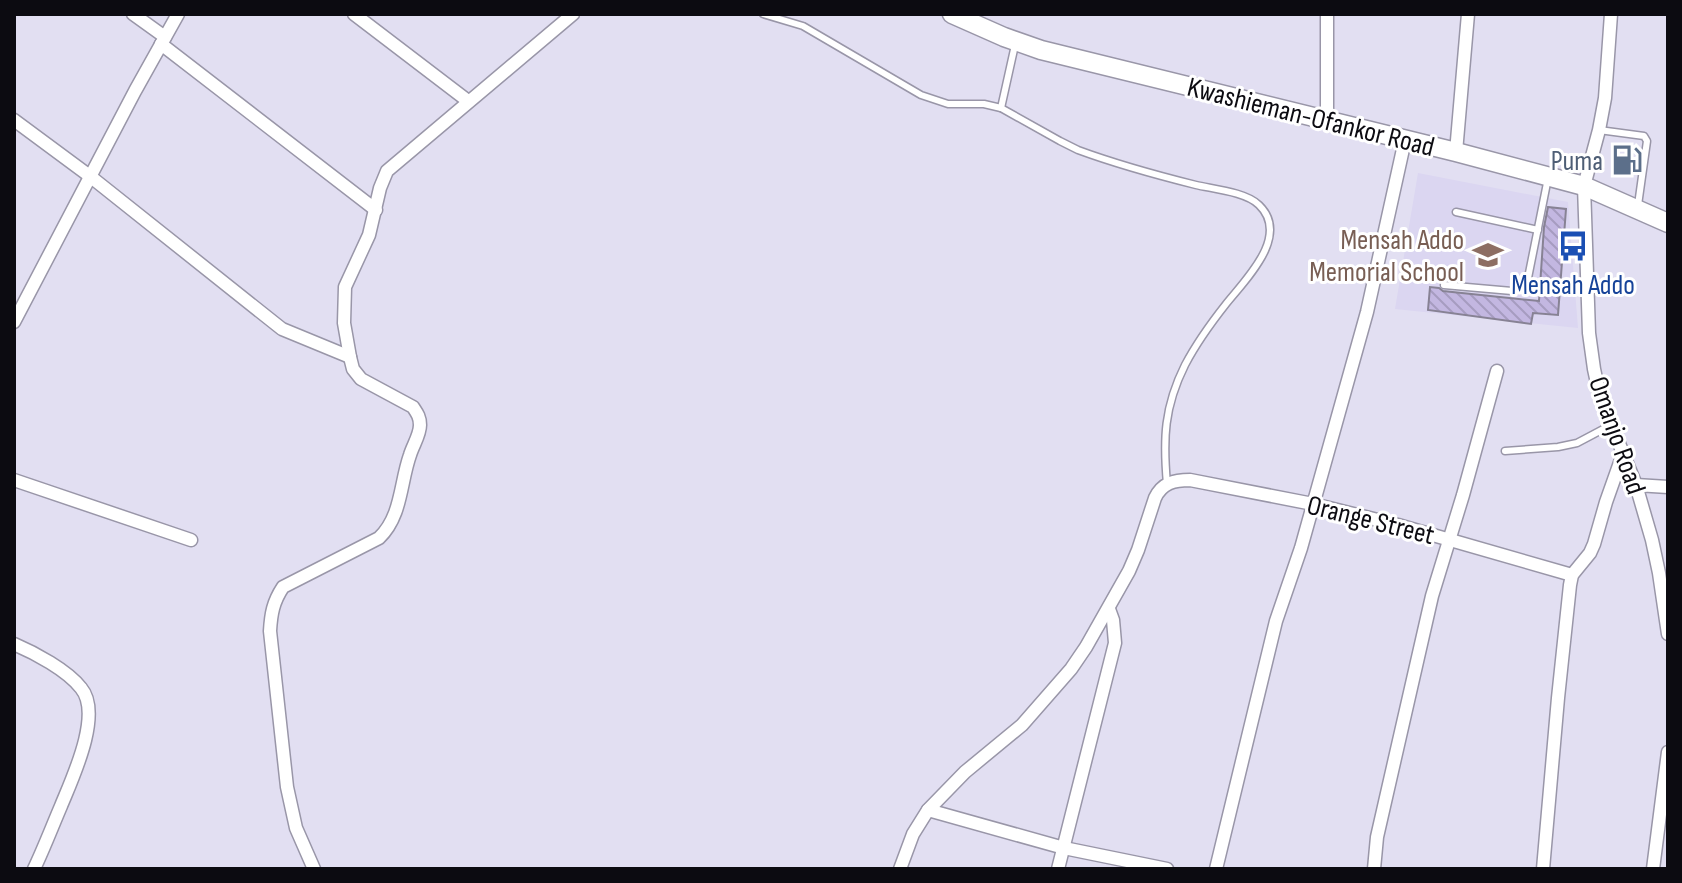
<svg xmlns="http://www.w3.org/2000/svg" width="1682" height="883" viewBox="0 0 1682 883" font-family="'Sofia Sans Condensed',sans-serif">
  <defs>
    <pattern id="building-back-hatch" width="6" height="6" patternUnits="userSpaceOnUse" patternTransform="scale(2)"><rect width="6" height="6" fill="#c3b7e1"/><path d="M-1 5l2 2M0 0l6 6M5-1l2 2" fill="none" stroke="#a69cc0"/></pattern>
  </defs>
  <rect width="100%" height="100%" fill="#e2dff2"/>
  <polygon fill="#dbd6f1" points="1418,173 1568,202 1578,328 1395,309"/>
  <polygon fill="url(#building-back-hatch)" stroke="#878294" stroke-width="2" points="1548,207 1566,209 1558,315 1533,313 1531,324 1428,310 1430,287 1439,288 1443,291 1539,301 1544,227"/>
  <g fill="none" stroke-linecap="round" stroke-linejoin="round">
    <g stroke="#9996a8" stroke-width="9">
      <g id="service">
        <path d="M763 14 803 26 921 95 948 104H984L1001 108 1060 141 1078 150C1116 164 1156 175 1196 185 1213 189 1246 192 1259 205 1291 236 1245 280 1226 304 1211 323 1196 344 1185 365 1164 407 1163 439 1167 484"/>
        <polyline points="1001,108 1015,45"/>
        <polyline points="1599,130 1644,136 1647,141 1638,205"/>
        <polyline points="1456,212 1538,230"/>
        <polyline points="1444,285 1512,291 1522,287 1528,278 1548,178"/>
        <polyline points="1505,451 1558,447 1577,443 1611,425"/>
      </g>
    </g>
    <g stroke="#9996a8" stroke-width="15">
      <g id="minor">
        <polyline points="133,14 165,37"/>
        <polyline points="354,14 468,101"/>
        <polyline points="1611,14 1605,98 1599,130 1584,186 1589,333 1594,369 1600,397 1636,485 1652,540 1659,573 1668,634"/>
        <polyline points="161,44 376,210"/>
        <polyline points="14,120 91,177 282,329 350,357"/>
        <polyline points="1327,120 1327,14"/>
        <polyline points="1456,152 1468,14"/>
        <polyline points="14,322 135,91 178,14"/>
        <polyline points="14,480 191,540"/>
        <polyline points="1636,485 1668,487"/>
        <path d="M14 644C35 653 67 670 81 688 103 714 72 779 61 806 52 827 44 848 34 869"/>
        <polyline points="928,810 1064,848 1167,869"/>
        <path d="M314 869 296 828 287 787 270 631C271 614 273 602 283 587L379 538C402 516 400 483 410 455 413 445 420 435 420 425 420 417 417 413 413 407L361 379 353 369 350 357 344 323 345 287 369 235 380 188 387 171 573 14"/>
        <path d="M900 869 913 834 928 810 965 772 1022 725 1071 669 1086 647 1129 571 1138 550 1155 498C1162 483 1174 480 1190 480L1313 504 1398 525 1572 575"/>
        <polyline points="1058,869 1115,643 1113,620 1109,609"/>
        <polyline points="1216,869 1276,621 1301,548 1367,312 1405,140"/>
        <polyline points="1374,869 1377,837 1432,596 1463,495 1497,371"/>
        <polyline points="1543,869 1558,698 1570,585 1572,575 1590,553 1594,544 1606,502 1623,454"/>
        <polyline points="1653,869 1668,752"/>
      </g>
    </g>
    <g stroke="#9996a8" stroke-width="21">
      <polyline id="secondary" points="952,14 1004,37 1041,50 1456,152 1584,186 1668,223"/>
    </g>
    <use href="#service" stroke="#fff" stroke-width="6"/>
    <use href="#minor" stroke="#fff" stroke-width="12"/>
    <use href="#secondary" stroke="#fff" stroke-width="18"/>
  </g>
  <defs>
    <g id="fuel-bare" transform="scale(2.4)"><path d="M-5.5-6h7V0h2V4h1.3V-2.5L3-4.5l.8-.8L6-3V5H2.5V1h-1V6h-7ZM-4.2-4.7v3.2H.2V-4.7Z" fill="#5c6f8a" stroke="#fff" stroke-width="2.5" paint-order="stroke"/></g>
    <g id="bus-bare" transform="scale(2.4)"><path d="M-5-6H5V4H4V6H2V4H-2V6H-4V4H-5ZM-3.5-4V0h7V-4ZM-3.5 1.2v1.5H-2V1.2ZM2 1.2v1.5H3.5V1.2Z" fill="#1a4fb4" stroke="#fff" stroke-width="2.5" paint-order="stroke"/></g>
    <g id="school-bare" transform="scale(2.4)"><path d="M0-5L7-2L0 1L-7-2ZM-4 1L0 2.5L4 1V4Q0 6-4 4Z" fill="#8d6e63" stroke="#fff" stroke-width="2.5" paint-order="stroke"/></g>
  </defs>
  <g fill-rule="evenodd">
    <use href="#fuel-bare" x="1627" y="160"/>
    <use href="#bus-bare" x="1573" y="246"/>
    <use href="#school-bare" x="1488" y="255"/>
  </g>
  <g text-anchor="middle" stroke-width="6" stroke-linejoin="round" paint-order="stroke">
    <g font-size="28" fill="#0c0b11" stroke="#fff">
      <text transform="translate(1311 116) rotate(14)" y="10">Kwashieman-Ofankor Road</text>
      <text transform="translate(1618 435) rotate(71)" y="10">Omanjo Road</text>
      <text transform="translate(1371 519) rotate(14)" y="10">Orange Street</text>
    </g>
    <g font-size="28" fill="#4e5e75" stroke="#fff" text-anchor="end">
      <text x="1603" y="170">Puma</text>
    </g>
    <g font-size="28" fill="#785e54" stroke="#fff" text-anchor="end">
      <text x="1464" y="249">Mensah Addo<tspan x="1464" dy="32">Memorial School</tspan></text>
    </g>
    <g font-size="28" fill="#164399" stroke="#fff">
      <text x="1573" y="294">Mensah Addo</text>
    </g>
  </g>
  <rect width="1682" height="883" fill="none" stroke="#0c0b11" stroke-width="32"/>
</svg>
